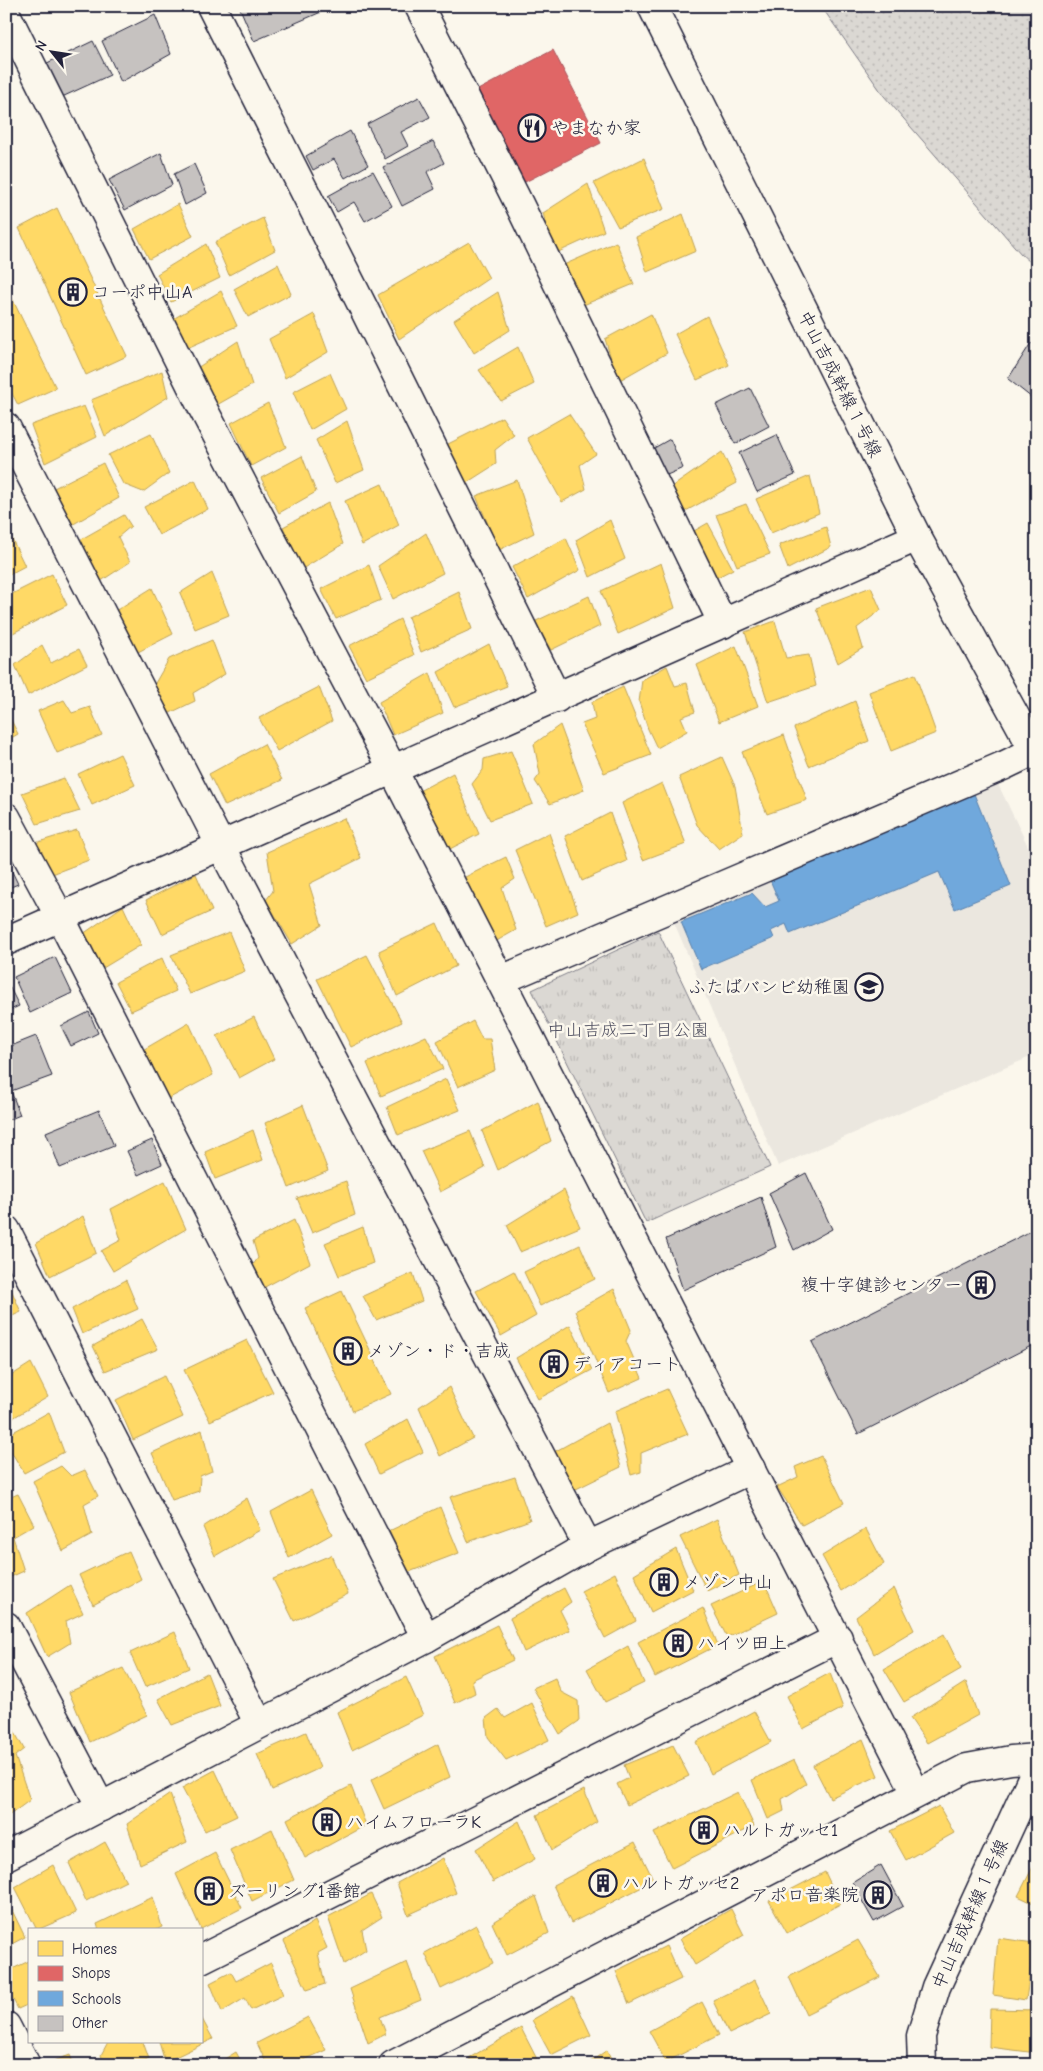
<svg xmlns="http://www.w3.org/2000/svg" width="1043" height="2071" viewBox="0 0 1043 2071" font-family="'Comic Neue','Klee One',sans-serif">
  <defs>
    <pattern id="grass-dots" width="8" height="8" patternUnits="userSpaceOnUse" patternTransform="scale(1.25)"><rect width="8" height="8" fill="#dbd8d3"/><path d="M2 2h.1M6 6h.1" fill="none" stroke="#bcb9b6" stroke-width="1.8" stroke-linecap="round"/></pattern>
    <pattern id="park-tufts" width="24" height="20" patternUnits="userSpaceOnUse" patternTransform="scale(1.25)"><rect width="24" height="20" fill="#dbd8d3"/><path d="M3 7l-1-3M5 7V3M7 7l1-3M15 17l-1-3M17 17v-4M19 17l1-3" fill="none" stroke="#bcb9b6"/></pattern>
  </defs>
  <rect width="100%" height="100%" fill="#fbf7ec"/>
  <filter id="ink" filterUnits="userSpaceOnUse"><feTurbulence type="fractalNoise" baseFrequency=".02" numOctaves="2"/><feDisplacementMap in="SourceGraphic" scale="10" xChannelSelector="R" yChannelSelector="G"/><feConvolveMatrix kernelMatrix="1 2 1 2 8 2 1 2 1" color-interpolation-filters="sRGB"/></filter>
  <g filter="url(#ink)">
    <polygon fill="#ebe7df" points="995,778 1037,865 1037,1054 778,1166 673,920"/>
    <polygon fill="url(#grass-dots)" stroke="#7e7d87" points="821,6 1037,6 1037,268 1021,254 884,96"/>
    <polygon fill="url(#park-tufts)" stroke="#7e7d87" points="658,931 770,1167 646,1223 532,990"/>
    <g fill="#ffd966" stroke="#bda259">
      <polygon points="644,158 664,209 618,227 594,183"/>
      <polygon points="588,184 604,231 554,254 543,213"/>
      <polygon points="178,204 193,236 149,259 134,229"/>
      <polygon points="57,208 127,356 86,375 19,228"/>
      <polygon points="683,214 696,251 647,272 636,237"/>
      <polygon points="263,218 275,250 229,275 215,242"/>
      <polygon points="469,242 489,278 399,339 378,295"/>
      <polygon points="616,242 634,284 576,308 559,267"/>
      <polygon points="206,244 220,278 171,302 157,274"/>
      <polygon points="278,264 291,294 248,317 234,289"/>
      <polygon points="6,286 56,388 18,405 6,382"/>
      <polygon points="221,291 237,326 187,348 173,319"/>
      <polygon points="498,292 510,330 474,353 454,320"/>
      <polygon points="314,314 328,352 285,378 269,339"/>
      <polygon points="651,314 667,353 618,381 605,339"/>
      <polygon points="707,316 729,365 697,380 675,334"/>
      <polygon points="238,341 252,385 215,406 197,368"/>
      <polygon points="518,347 534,384 501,401 479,370"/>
      <polygon points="162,371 168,397 105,436 91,400"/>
      <polygon points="330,373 346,409 310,430 293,392"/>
      <polygon points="268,403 286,447 251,466 231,423"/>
      <polygon points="84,406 97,437 45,463 31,425"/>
      <polygon points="569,414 596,454 580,465 586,489 562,502 527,438"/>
      <polygon points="502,417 514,435 495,450 496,464 460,487 442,447"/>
      <polygon points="347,421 364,470 335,483 316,440"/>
      <polygon points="151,434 169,473 143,492 123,484 108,455"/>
      <polygon points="722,452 737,483 684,512 669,489"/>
      <polygon points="302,456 316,492 279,513 261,478"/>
      <polygon points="103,463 119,498 70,526 52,489"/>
      <polygon points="810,476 819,513 771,533 756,499"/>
      <polygon points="195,480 208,509 159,535 144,507"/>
      <polygon points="517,480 534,533 499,550 476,496"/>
      <polygon points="382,484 399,525 362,545 345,501"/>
      <polygon points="328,503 343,544 302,569 283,527"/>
      <polygon points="746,504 770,554 737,566 716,515"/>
      <polygon points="124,515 131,526 118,537 130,562 98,583 78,541"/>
      <polygon points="610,520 625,559 590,577 576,540"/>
      <polygon points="708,523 733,569 710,581 687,535"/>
      <polygon points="826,527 831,547 788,569 779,545"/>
      <polygon points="426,533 443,573 393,599 378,566"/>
      <polygon points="10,535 25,566 6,576 6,537"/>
      <polygon points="566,538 580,570 528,599 512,567"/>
      <polygon points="661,563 675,608 618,634 601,591"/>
      <polygon points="369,565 381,600 336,619 321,589"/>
      <polygon points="212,573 229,615 195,629 180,593"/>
      <polygon points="52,574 67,605 11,634 6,626 6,597"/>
      <polygon points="871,587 881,610 857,628 863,648 838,663 816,608"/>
      <polygon points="152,588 173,634 134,654 115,611"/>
      <polygon points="459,592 472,629 421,652 408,617"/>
      <polygon points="589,596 600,626 551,650 534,622"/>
      <polygon points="400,619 414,655 366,678 349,646"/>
      <polygon points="775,621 786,658 809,655 816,686 768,702 745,632"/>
      <polygon points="212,640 225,674 193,693 195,701 168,714 154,685 169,659"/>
      <polygon points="489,644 507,686 454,707 438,672"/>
      <polygon points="42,645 51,663 79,649 87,665 28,695 15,665"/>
      <polygon points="736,646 758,706 719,722 697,665"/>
      <polygon points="667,666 675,686 687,683 695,712 681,717 687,731 657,748 648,729 639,702 642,680"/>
      <polygon points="430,673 443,713 393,735 379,702"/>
      <polygon points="915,674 936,733 891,751 869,692"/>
      <polygon points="319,687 332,721 277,751 259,718"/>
      <polygon points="623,687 651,755 604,773 582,724 595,719 592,702"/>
      <polygon points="64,700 72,713 90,707 102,735 57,753 38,711"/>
      <polygon points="855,701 869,741 809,766 794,728"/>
      <polygon points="6,710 18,734 6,741"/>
      <polygon points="560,725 584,790 550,804 535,781 540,774 534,744"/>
      <polygon points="784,735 807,800 767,814 742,752"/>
      <polygon points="264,744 282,780 225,806 209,774"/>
      <polygon points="511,751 533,804 490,820 472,784 483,770 484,759"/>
      <polygon points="120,754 135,785 92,805 78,774"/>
      <polygon points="722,757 735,786 743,833 719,849 697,825 679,777"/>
      <polygon points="453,773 479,834 444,852 419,791"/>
      <polygon points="64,778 80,811 37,824 22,793"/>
      <polygon points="662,783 686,844 643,860 622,803"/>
      <polygon points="610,813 627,861 582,881 565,836"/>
      <polygon points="344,818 361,858 309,884 322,925 292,944 266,900 273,891 267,852"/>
      <polygon points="77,830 89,860 47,876 32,844"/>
      <polygon points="549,833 578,912 546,926 515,850"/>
      <polygon points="506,857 515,879 502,888 516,930 493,943 463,878"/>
      <polygon points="196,874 212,911 162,934 146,900"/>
      <polygon points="123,906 141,945 103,968 83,934"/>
      <polygon points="437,923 456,966 397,996 379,951"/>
      <polygon points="229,932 245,971 190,994 171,955"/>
      <polygon points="367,955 402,1022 351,1047 317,979"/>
      <polygon points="162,958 176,991 131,1011 116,982"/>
      <polygon points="254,1017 274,1059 239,1078 217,1036"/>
      <polygon points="473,1021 482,1039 490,1039 495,1070 458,1087 437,1041"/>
      <polygon points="189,1023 213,1075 164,1101 141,1051"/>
      <polygon points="426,1036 443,1069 381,1096 367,1063"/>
      <polygon points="446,1079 460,1110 398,1135 387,1107"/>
      <polygon points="538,1101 551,1141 498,1170 482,1131"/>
      <polygon points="303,1105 328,1171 289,1188 265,1123"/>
      <polygon points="253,1130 263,1160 215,1179 205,1152"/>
      <polygon points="470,1131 485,1168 440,1192 421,1151"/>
      <polygon points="165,1181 186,1229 113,1271 101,1251 121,1240 111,1209"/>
      <polygon points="346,1181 355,1215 312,1233 297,1198"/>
      <polygon points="564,1190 580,1227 520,1252 507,1225"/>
      <polygon points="83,1216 96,1253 50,1276 36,1243"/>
      <polygon points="294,1220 310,1263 261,1289 250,1269 258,1258 253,1241"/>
      <polygon points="363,1227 373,1263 339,1276 325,1243"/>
      <polygon points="580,1245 595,1279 540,1306 524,1272"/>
      <polygon points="514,1271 536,1316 501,1336 476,1291"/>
      <polygon points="413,1273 422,1301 376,1320 363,1296"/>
      <polygon points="6,1278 21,1312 6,1319"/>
      <polygon points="126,1280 138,1309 82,1334 72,1309"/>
      <polygon points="614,1289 631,1330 626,1341 642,1378 609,1393 575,1311"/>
      <polygon points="342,1291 391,1394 353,1411 305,1308"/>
      <polygon points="142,1319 158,1349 105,1371 93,1346"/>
      <polygon points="570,1325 592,1370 538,1399 516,1358"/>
      <polygon points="247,1340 273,1392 210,1421 184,1370"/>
      <polygon points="31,1363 48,1397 6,1422 6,1379"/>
      <polygon points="164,1376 183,1417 133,1440 116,1400"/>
      <polygon points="449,1387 473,1438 440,1456 419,1407"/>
      <polygon points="667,1389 688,1434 641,1453 641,1472 631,1475 615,1411"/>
      <polygon points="49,1412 64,1452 24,1473 6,1443 6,1436"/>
      <polygon points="408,1419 423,1452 379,1474 365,1444"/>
      <polygon points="607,1423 621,1467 572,1491 554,1452"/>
      <polygon points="202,1430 212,1471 200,1476 199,1491 172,1500 152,1453"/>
      <polygon points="821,1456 844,1503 802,1525 777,1487 798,1477 795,1467"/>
      <polygon points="61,1466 71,1476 85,1470 98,1496 84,1504 92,1535 63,1551 33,1481"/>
      <polygon points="515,1477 530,1520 468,1542 450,1497"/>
      <polygon points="311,1490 332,1534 289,1558 271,1512"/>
      <polygon points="18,1494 34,1525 13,1537 24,1571 6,1579 6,1499"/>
      <polygon points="247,1498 260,1530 215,1556 203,1527"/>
      <polygon points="440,1507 459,1553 409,1572 389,1531"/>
      <polygon points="717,1519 739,1575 707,1591 680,1537"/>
      <polygon points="866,1529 884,1564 841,1591 822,1556"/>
      <polygon points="676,1549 693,1590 651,1612 634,1574"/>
      <polygon points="129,1551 141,1579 93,1605 79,1575"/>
      <polygon points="331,1555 348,1594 294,1621 273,1579"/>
      <polygon points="615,1573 636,1621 605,1638 581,1591"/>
      <polygon points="764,1581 778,1613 727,1637 711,1606"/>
      <polygon points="70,1585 83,1613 66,1621 70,1643 47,1657 27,1613"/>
      <polygon points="564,1588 571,1602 560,1610 570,1630 524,1652 510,1618"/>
      <polygon points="894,1588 914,1630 874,1654 856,1617"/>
      <polygon points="703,1608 718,1645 655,1677 638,1642"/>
      <polygon points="497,1625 513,1660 472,1680 475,1693 455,1703 435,1656"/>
      <polygon points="175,1632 189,1668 145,1687 130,1653"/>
      <polygon points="944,1634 961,1669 904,1702 884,1669"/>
      <polygon points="628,1646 644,1683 605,1702 587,1669"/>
      <polygon points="123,1668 147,1715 90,1742 69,1692"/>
      <polygon points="207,1673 220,1706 172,1725 158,1699"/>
      <polygon points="830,1673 843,1708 803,1729 787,1696"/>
      <polygon points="406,1677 423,1715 352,1750 337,1712"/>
      <polygon points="555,1678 561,1692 578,1701 579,1721 560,1734 533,1688"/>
      <polygon points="966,1682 978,1715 927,1743 910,1718"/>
      <polygon points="532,1703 549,1740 506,1760 488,1737 486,1718 498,1709 505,1718"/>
      <polygon points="754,1711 771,1742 711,1774 696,1742"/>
      <polygon points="8,1720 24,1749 15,1756 30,1800 7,1817 6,1721"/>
      <polygon points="306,1732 320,1768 272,1790 257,1754"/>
      <polygon points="863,1739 878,1776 830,1798 813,1765"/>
      <polygon points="438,1744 450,1777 384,1809 371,1780"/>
      <polygon points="673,1745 689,1776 627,1805 617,1784 629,1778 624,1765"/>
      <polygon points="794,1760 806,1784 782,1799 784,1811 768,1819 752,1780"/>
      <polygon points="215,1770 237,1816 205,1831 182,1788"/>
      <polygon points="351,1786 366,1825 305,1858 287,1819"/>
      <polygon points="584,1790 597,1822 552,1850 537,1815"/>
      <polygon points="738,1792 754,1826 672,1868 654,1833"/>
      <polygon points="170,1794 187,1842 140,1864 127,1824"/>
      <polygon points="939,1806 954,1833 906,1860 890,1831"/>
      <polygon points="519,1821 535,1859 493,1882 476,1849"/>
      <polygon points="272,1829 294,1880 252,1901 230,1850"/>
      <polygon points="105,1842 126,1881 86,1901 69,1863"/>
      <polygon points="635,1842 654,1881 571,1923 553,1885"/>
      <polygon points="215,1853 242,1908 201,1929 176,1874"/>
      <polygon points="443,1858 456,1893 408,1915 397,1883"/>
      <polygon points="1037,1859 1037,1905 1018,1896"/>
      <polygon points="53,1865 76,1913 37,1930 15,1887"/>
      <polygon points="825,1872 840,1904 787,1933 769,1901"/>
      <polygon points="371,1894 382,1917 362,1930 366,1950 344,1964 328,1917"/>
      <polygon points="536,1896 549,1933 507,1955 492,1923"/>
      <polygon points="153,1897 162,1927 156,1930 99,1930 97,1924"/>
      <polygon points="6,1898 25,1937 6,1947"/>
      <polygon points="731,1909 744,1935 695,1965 680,1939"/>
      <polygon points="315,1921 327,1948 318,1953 325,1984 307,1990 284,1941"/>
      <polygon points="476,1925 493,1963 441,1989 425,1953"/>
      <polygon points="998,1938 1034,1943 1026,2000 993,1995"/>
      <polygon points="858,1940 880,1977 806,2014 789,1977"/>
      <polygon points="666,1946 681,1979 629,2004 616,1971"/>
      <polygon points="29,1961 29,2004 18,2009 6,1986 6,1972"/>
      <polygon points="407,1962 421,2000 380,2017 386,2034 368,2043 350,1989"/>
      <polygon points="271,1963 283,1995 251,2010 245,1998 222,2012 210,1983 231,1972 236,1981"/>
      <polygon points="755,1980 771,2014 729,2034 713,2001"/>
      <polygon points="573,1996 591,2035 551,2055 532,2020"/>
      <polygon points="702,2002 719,2035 666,2062 649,2031"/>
      <polygon points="990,2009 1037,2010 1037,2053 989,2047"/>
      <polygon points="201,2017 213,2039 165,2062 159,2042 201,2042"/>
      <polygon points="308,2017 326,2050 293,2065 267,2065 257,2043"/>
      <polygon points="521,2028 540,2065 473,2065 469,2058"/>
      <polygon points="108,2042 143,2042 149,2059 138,2065 105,2065 101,2055"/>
      <polygon points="607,2050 614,2065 586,2065"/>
      <polygon points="236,2052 243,2065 215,2065"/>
      <polygon points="70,2055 74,2065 52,2065 54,2061"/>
    </g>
    <polygon fill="#e06666" stroke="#a75259" points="553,50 601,143 523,183 476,91"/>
    <polygon fill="#6fa8dc" stroke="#5880ac" points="972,789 1011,886 955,909 939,872 790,934 786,924 771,931 774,938 701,969 681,922 752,893 765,907 779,901 767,873"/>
    <g fill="#c6c2c0" stroke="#22223b">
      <polygon points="239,6 327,6 328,9 254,41"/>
      <polygon points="155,15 171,54 121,82 102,41"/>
      <polygon points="93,41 110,75 62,97 43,65"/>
      <polygon points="419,97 430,117 401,132 408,146 385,159 367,124"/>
      <polygon points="350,131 368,165 345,178 334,159 313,170 306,156"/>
      <polygon points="433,141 444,163 427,172 435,189 402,206 383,167"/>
      <polygon points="161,153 172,185 125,210 109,180"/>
      <polygon points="194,164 207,193 185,205 174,174"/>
      <polygon points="373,171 392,206 365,221 354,202 337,212 328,196"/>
      <polygon points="1031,343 1037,348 1037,402 1008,379"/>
      <polygon points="750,388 769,426 735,444 716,405"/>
      <polygon points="777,435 795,475 757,492 739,453"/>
      <polygon points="670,439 683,468 660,478 647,452"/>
      <polygon points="6,859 18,884 6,889"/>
      <polygon points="55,957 72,993 30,1013 14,977"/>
      <polygon points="6,980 19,1006 6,1012"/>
      <polygon points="89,1012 98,1033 71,1046 61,1026"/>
      <polygon points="36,1036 52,1076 11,1091 20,1115 6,1121 6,1048"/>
      <polygon points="99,1110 114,1146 60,1168 46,1132"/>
      <polygon points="152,1140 162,1164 138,1175 127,1151"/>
      <polygon points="806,1173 832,1229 794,1250 769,1193"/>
      <polygon points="761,1197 776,1247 683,1290 666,1239"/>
      <polygon points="1037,1228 1037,1343 858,1434 812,1342"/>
      <polygon points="881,1865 903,1906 874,1922 852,1883"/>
    </g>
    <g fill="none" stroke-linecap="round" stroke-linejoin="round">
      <g stroke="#22223b" stroke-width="31">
        <g id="minor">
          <polyline points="211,6 365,311 557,698"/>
          <polyline points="419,6 519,204 723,624"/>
          <polyline points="6,14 200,403 393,770 916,1793"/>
          <polyline points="6,427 221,846 588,1546"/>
          <polyline points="6,817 60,917 426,1638"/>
          <polyline points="6,941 917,537"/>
          <polyline points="501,980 1005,765 1034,751"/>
          <polyline points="6,1230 259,1724"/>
          <polyline points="6,1626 101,1807"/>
          <polyline points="6,1856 426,1638 588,1546 751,1469"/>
          <polyline points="201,1959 838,1638"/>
          <polyline points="6,2026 26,2065"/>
          <polyline points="393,2065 967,1768 1011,1760 1037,1758"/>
        </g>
      </g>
      <g stroke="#22223b" stroke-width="31">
        <g id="tertiary">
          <polyline points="652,6 917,537 1037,756"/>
          <polyline points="922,2065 921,2036 936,1987 1037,1767"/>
        </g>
      </g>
      <use href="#minor" stroke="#fbf7ec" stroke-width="28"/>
      <use href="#tertiary" stroke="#fbf7ec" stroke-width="28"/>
    </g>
  </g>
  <defs>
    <g id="restaurant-ring" transform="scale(1.4375)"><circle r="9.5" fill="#fbf7ec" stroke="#22223b" stroke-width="1.5"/><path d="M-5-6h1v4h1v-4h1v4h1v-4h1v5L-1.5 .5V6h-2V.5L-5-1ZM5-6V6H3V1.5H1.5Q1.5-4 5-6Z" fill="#22223b"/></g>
    <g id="building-ring" transform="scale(1.4375)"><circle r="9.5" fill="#fbf7ec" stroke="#22223b" stroke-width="1.5"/><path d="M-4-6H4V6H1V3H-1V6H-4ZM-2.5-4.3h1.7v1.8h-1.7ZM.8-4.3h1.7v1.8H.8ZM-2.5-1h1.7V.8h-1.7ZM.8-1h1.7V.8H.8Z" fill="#22223b"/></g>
    <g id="school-ring" transform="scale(1.4375)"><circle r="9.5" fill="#fbf7ec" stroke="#22223b" stroke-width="1.5"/><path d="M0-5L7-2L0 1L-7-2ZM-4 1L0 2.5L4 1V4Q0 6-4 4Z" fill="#22223b"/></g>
  </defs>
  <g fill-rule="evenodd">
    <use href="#restaurant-ring" x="532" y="128"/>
    <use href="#building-ring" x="73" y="292"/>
    <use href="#school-ring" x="869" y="987"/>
    <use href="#building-ring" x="981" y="1285"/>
    <use href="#building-ring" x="348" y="1351"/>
    <use href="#building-ring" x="554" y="1364"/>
    <use href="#building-ring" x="664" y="1582"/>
    <use href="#building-ring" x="678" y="1643"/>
    <use href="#building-ring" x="327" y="1822"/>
    <use href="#building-ring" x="704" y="1830"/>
    <use href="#building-ring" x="603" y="1883"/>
    <use href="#building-ring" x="209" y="1891"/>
    <use href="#building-ring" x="878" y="1895"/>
  </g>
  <g text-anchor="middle" stroke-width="5" stroke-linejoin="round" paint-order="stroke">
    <g font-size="18" fill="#22223b" stroke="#fbf7ec" text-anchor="start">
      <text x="551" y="134">やまなか家</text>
      <text x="92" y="298">コーポ中山A</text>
      <text x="850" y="993" text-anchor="end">ふたばバンビ幼稚園</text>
      <text x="962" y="1291" text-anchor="end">複十字健診センター</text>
      <text x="367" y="1357">メゾン・ド・吉成</text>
      <text x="573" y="1370">ディアコート</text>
      <text x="683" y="1588">メゾン中山</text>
      <text x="697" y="1649">ハイツ田上</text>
      <text x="346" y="1828">ハイムフローラK</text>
      <text x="723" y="1836">ハルトガッセ1</text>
      <text x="622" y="1889">ハルトガッセ2</text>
      <text x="228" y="1897">ズーリング1番館</text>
      <text x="859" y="1901" text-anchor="end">アポロ音楽院</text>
    </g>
    <g font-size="18" fill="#22223b" stroke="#fbf7ec">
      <text transform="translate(840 384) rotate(63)" y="6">中山吉成幹線１号線</text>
      <text transform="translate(970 1914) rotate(-66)" y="6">中山吉成幹線１号線</text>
    </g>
    <g font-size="18" fill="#505061" stroke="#fbf7ec">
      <text x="628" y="1036">中山吉成二丁目公園</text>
    </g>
  </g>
  <rect width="1043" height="2071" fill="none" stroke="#fbf7ec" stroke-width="25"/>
  <rect x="12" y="12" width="1018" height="2046" fill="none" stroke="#22223b" stroke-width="2" filter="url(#ink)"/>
  <rect x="28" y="1928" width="175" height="115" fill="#fbf7ec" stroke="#a4a2a5"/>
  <rect x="38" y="1941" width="25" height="15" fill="#ffd966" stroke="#a4a2a5"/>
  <text x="72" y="1954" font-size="15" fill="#22223b">Homes</text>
  <rect x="38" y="1966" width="25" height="15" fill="#e06666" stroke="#a4a2a5"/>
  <text x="72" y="1978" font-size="15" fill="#22223b">Shops</text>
  <rect x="38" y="1991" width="25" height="15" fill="#6fa8dc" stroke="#a4a2a5"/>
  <text x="72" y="2004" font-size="15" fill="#22223b">Schools</text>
  <rect x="38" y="2016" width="25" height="15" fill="#c6c2c0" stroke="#a4a2a5"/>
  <text x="72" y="2028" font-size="15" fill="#22223b">Other</text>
  <g transform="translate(52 52) rotate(300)" stroke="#fbf7ec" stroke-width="4" paint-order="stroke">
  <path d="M0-4L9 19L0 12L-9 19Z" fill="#22223b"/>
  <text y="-8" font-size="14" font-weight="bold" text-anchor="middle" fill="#22223b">N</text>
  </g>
</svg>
